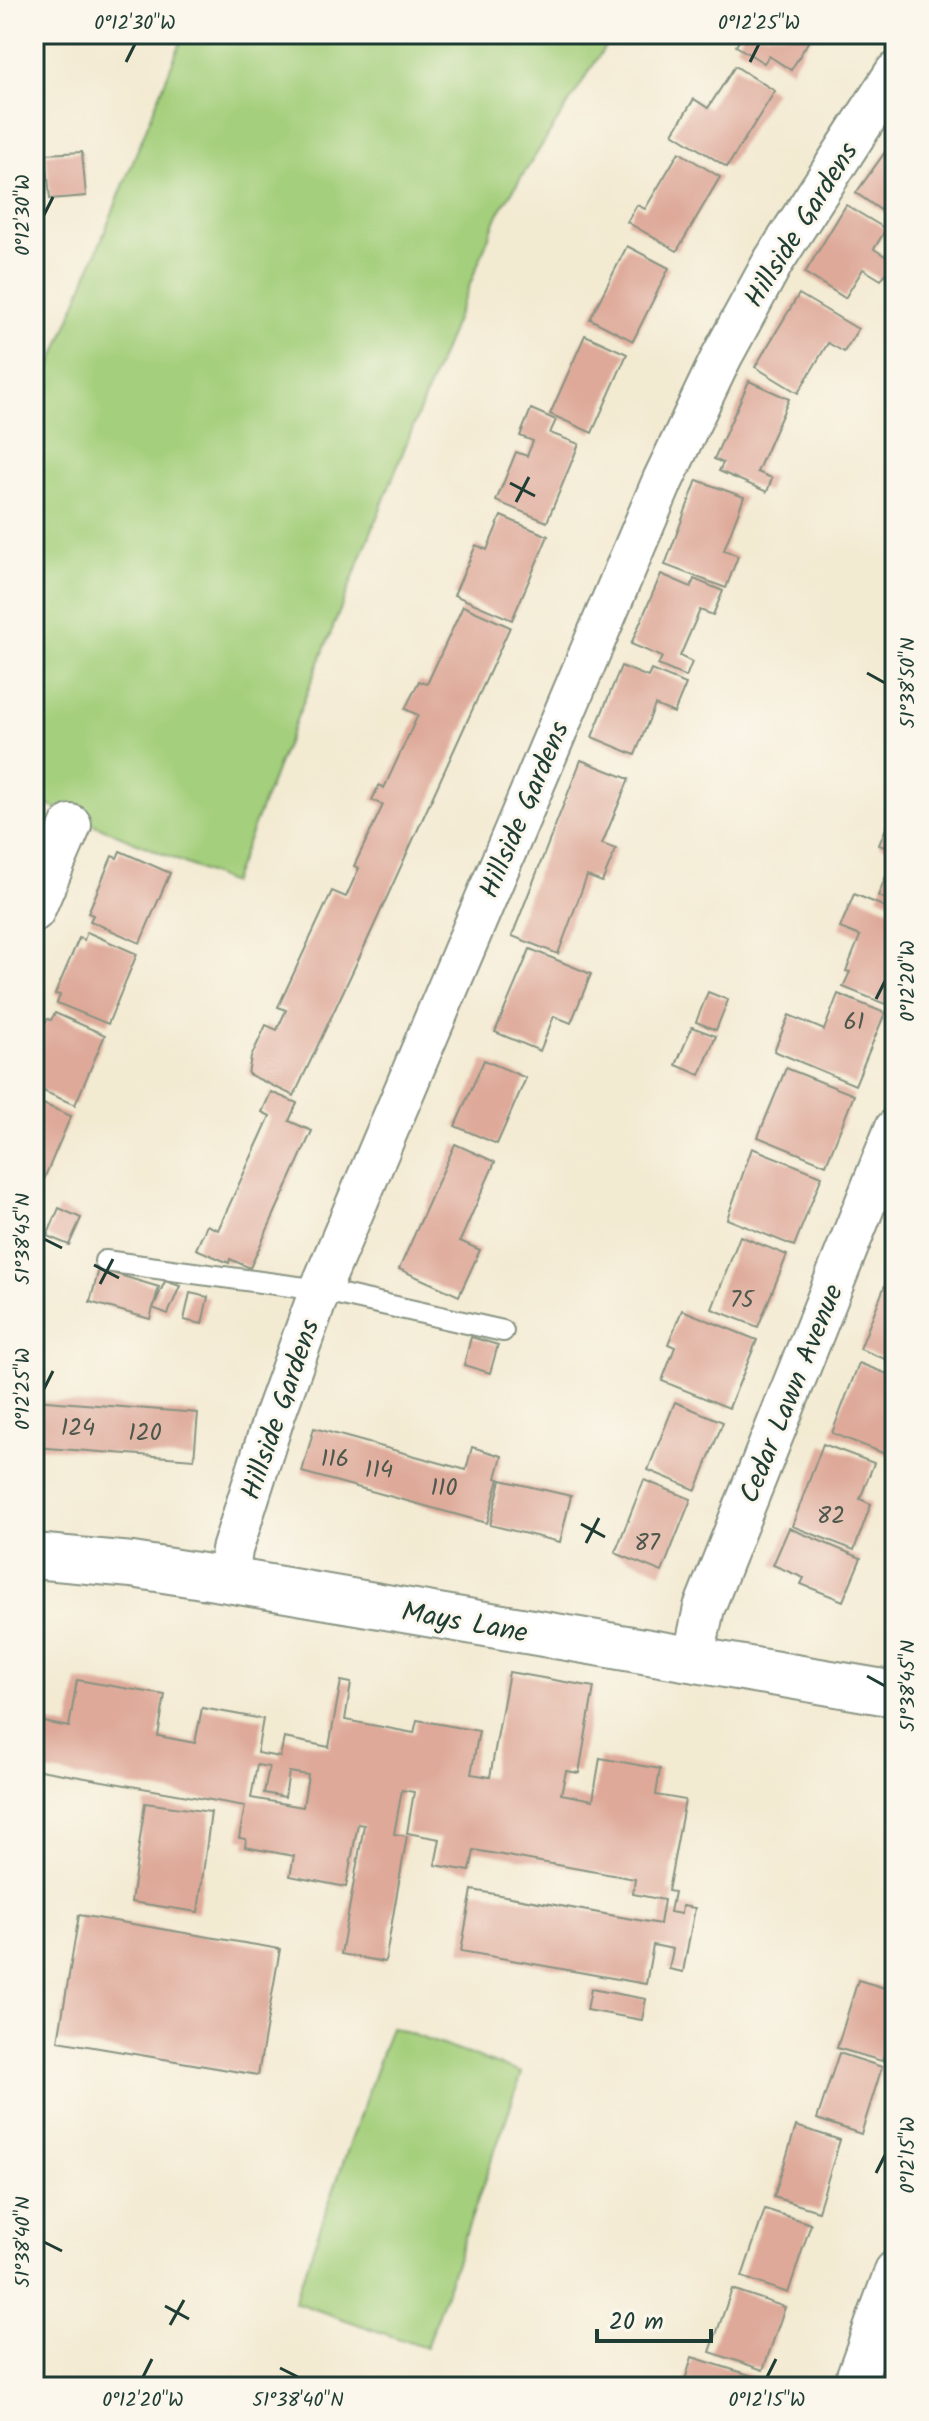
<svg xmlns="http://www.w3.org/2000/svg" width="929" height="2421" viewBox="0 0 929 2421" font-family="Kalam,sans-serif">
  <rect width="100%" height="100%" fill="#fbf7ec"/>
  <filter id="ink" filterUnits="userSpaceOnUse"><feTurbulence type="fractalNoise" baseFrequency=".0125" numOctaves="2"/><feDisplacementMap in="SourceGraphic" scale="16" xChannelSelector="R" yChannelSelector="G"/><feConvolveMatrix kernelMatrix="1 2 1 2 8 2 1 2 1" color-interpolation-filters="sRGB"/></filter>
  <filter id="wash" filterUnits="userSpaceOnUse"><feTurbulence type="fractalNoise" baseFrequency=".006" numOctaves="4" result="noise"/><feDisplacementMap in="SourceGraphic" scale="32" xChannelSelector="R" yChannelSelector="G"/><feGaussianBlur stdDeviation="1.8" result="paint"/><feColorMatrix in="noise" values="0 0 0 0 0 0 0 0 0 0 0 0 0 0 0 0 0 1.4 0 .05"/><feComposite in="paint" operator="in"/></filter>
  <g filter="url(#wash)">
    <rect width="100%" height="100%" fill="#f3ead2"/>
    <g fill="#a4cf7c" stroke="#628658" stroke-width="2">
      <polygon points="184,34 613,34 498,214 231,883 34,799 34,408"/>
      <polygon points="391,2027 522,2073 426,2348 294,2302"/>
    </g>
    <g id="blocks">
      <g fill="#dea999" fill-rule="evenodd">
        <polygon points="743,34 813,34 791,70 769,56 764,63 736,46"/>
        <polygon points="735,66 775,91 727,167 673,133 694,99 708,108"/>
        <polygon points="895,138 895,220 856,193"/>
        <polygon points="82,152 86,196 50,199 46,154"/>
        <polygon points="679,152 720,177 677,251 627,222 637,205 645,209"/>
        <polygon points="846,205 886,229 874,249 893,261 881,280 863,269 845,298 805,273"/>
        <polygon points="627,246 669,268 633,341 590,319"/>
        <polygon points="799,294 858,329 844,352 828,343 798,393 755,367"/>
        <polygon points="585,335 627,354 592,433 550,414"/>
        <polygon points="749,381 789,399 757,472 772,478 767,492 719,471 723,463 714,459"/>
        <polygon points="531,409 556,420 550,433 579,444 547,522 496,501 516,452 527,456 533,441 520,436"/>
        <polygon points="697,480 744,497 724,550 738,556 726,588 665,565"/>
        <polygon points="501,516 548,536 512,620 454,595 476,545 487,550"/>
        <polygon points="661,574 691,587 694,579 723,591 713,615 700,610 680,656 692,662 686,677 658,665 662,657 631,644"/>
        <polygon points="463,606 510,627 367,941 294,1096 248,1074 251,1057 266,1025 277,1030 286,1010 278,1007 332,891 346,897 359,868 354,866 383,805 372,800 379,785 384,788 418,715 405,709 419,681 427,684"/>
        <polygon points="621,666 648,677 651,670 686,684 674,713 655,705 635,755 592,737"/>
        <polygon points="581,760 629,779 602,844 616,849 602,882 587,876 558,954 512,936"/>
        <polygon points="895,806 895,851 879,845"/>
        <polygon points="120,851 170,873 140,943 90,921 93,915 88,913 112,856 117,858"/>
        <polygon points="895,853 895,903 878,896"/>
        <polygon points="854,894 895,911 895,990 891,989 885,1004 843,987 850,972 846,971 860,936 840,928"/>
        <polygon points="87,932 137,954 108,1024 57,1003 60,995 55,994 79,938 84,940"/>
        <polygon points="530,949 591,974 571,1023 554,1016 540,1051 495,1032"/>
        <polygon points="708,992 728,1000 716,1030 696,1022"/>
        <polygon points="838,994 885,1013 855,1085 774,1051 789,1015 824,1030"/>
        <polygon points="55,1013 105,1035 75,1105 34,1087 34,1049 47,1019 51,1020"/>
        <polygon points="692,1027 716,1036 700,1075 676,1065"/>
        <polygon points="484,1060 526,1078 497,1144 455,1126"/>
        <polygon points="786,1068 854,1095 826,1165 758,1137"/>
        <polygon points="271,1092 297,1103 289,1121 312,1131 250,1268 230,1259 229,1263 196,1249 207,1225 218,1230 270,1116 262,1112"/>
        <polygon points="34,1100 71,1116 41,1186 34,1183"/>
        <polygon points="455,1144 495,1162 460,1241 480,1250 459,1296 399,1269"/>
        <polygon points="752,1148 822,1176 794,1246 727,1219"/>
        <polygon points="59,1208 81,1218 69,1245 47,1236"/>
        <polygon points="740,1236 787,1255 758,1327 712,1309"/>
        <polygon points="99,1269 159,1287 153,1308 165,1281 180,1286 168,1314 153,1308 150,1319 90,1302"/>
        <polygon points="887,1280 895,1284 895,1363 860,1349"/>
        <polygon points="190,1293 208,1297 202,1324 184,1320"/>
        <polygon points="682,1310 757,1340 729,1408 662,1381 675,1347 668,1344"/>
        <polygon points="471,1337 498,1345 490,1373 464,1365"/>
        <polygon points="859,1363 895,1377 895,1408 891,1416 895,1418 893,1457 832,1433"/>
        <polygon points="34,1400 198,1413 194,1459 34,1447"/>
        <polygon points="675,1402 723,1422 696,1490 648,1470"/>
        <polygon points="314,1428 466,1470 472,1447 502,1456 496,1478 499,1479 487,1523 302,1472"/>
        <polygon points="823,1444 874,1463 860,1499 871,1504 854,1550 792,1526"/>
        <polygon points="501,1480 571,1496 560,1542 490,1525"/>
        <polygon points="644,1480 691,1499 662,1572 615,1553"/>
        <polygon points="789,1528 861,1558 843,1601 801,1584 804,1578 773,1565"/>
        <polygon points="895,1577 895,1606 885,1602"/>
        <path d="M509 1672 594 1687 579 1773 566 1771 561 1794 593 1800 600 1758 660 1769 656 1795 685 1800 668 1891 674 1892 670 1912 681 1914 682 1906 695 1908 683 1972 669 1969 673 1949 653 1945 646 1984 461 1951 472 1890 660 1924 664 1900 633 1894 635 1879 474 1850 470 1871 435 1865 440 1839 407 1833 414 1792 402 1790 394 1834 407 1836 385 1962 341 1954 364 1825 358 1824 346 1887 290 1876 294 1856 245 1847 246 1839 239 1838 245 1806 34 1769V1720L69 1727 77 1680 165 1695 158 1736 195 1743 202 1708 263 1719 257 1753 280 1757 284 1738 329 1747 341 1681 351 1683 345 1720 414 1733 417 1720 479 1731 471 1774 490 1777ZM257 1765 269 1767 264 1793 285 1797 289 1772 308 1775 303 1807 251 1798Z"/>
        <polygon points="145,1803 211,1812 198,1912 131,1902"/>
        <polygon points="79,1915 280,1949 258,2075 58,2041"/>
        <polygon points="858,1980 895,1991 895,2017 882,2061 837,2048"/>
        <polygon points="591,1989 646,1999 642,2020 587,2010"/>
        <polygon points="839,2053 882,2067 861,2134 817,2119"/>
        <polygon points="796,2126 840,2140 818,2211 774,2197"/>
        <polygon points="765,2209 811,2224 788,2293 742,2277"/>
        <polygon points="732,2289 785,2307 763,2370 710,2352"/>
        <polygon points="692,2357 759,2378 757,2387 683,2387"/>
      </g>
    </g>
  </g>
  <g filter="url(#ink)">
    <use href="#blocks" fill-opacity="0" stroke="#899483" stroke-width="2"/>
    <g fill="none" stroke-linecap="round" stroke-linejoin="round">
      <g stroke="#899483" stroke-width="24">
        <polyline id="lane" points="105,1261 320,1290 503,1331"/>
      </g>
      <g stroke="#899483" stroke-width="44">
        <g id="street">
          <polyline points="34,911 71,825"/>
          <polyline points="228,1580 232,1550 275,1414 320,1290 663,480 722,356 773,262 895,73"/>
          <polyline points="693,1660 704,1608 895,1129"/>
          <polyline points="853,2387 895,2271"/>
        </g>
      </g>
      <g stroke="#899483" stroke-width="48">
        <polyline id="secondary" points="34,1556 132,1565 228,1580 895,1694"/>
      </g>
      <use href="#lane" stroke="#fff" stroke-width="20"/>
      <use href="#street" stroke="#fff" stroke-width="40"/>
      <use href="#secondary" stroke="#fff" stroke-width="44"/>
    </g>
  </g>
  <path fill="none" stroke="#1f3d34" stroke-width="3" d="M126 62 135 44M750 62 759 44M44 215 53 197M510 483 535 496M516 502 529 477M867 673 885 683M876 999 885 981M44 1239 62 1248M94 1265 119 1278M100 1284 113 1259M44 1389 53 1371M581 1524 605 1537M586 1543 599 1518M867 1676 885 1686M876 2173 885 2155M44 2242 62 2251M165 2306 189 2319M170 2325 184 2300M280 2368 298 2377M143 2377 152 2359M767 2377 776 2359"/>
  <g text-anchor="middle" stroke-width="6" stroke-linejoin="round" paint-order="stroke">
    <g font-size="24" fill="#4f584d">
      <text x="854" y="1029">61</text>
      <text x="742" y="1307">75</text>
      <text x="78" y="1435">124</text>
      <text x="145" y="1440">120</text>
      <text x="335" y="1466">116</text>
      <text x="379" y="1477">114</text>
      <text x="444" y="1495">110</text>
      <text x="831" y="1523">82</text>
      <text x="647" y="1550">87</text>
    </g>
    <g font-size="28" fill="#1f3d34" stroke="#fbf7ec">
      <text transform="translate(800 224) rotate(-58)" y="10">Hillside Gardens</text>
      <text transform="translate(523 809) rotate(-67)" y="10">Hillside Gardens</text>
      <text transform="translate(790 1393) rotate(-68)" y="10">Cedar Lawn Avenue</text>
      <text transform="translate(279 1409) rotate(-71)" y="10">Hillside Gardens</text>
      <text transform="translate(465 1621) rotate(10)" y="10">Mays Lane</text>
    </g>
  </g>
  <rect width="929" height="2421" fill="none" stroke="#fbf7ec" stroke-width="88"/>
  <path d="M597 2329v12h114v-12" fill="none" stroke="#1f3d34" stroke-width="4"/>
  <text x="609" y="2329" font-size="24" fill="#1f3d34" stroke="#fbf7ec" stroke-width="6" paint-order="stroke">20 m</text>
  <rect x="44" y="44" width="841" height="2333" fill="none" stroke="#1f3d34" stroke-width="3"/>
  <g font-size="20" text-anchor="middle" fill="#1f3d34">
    <text x="135" y="29">0°12'30"W</text>
    <text x="759" y="29">0°12'25"W</text>
    <text transform="translate(22 215) rotate(-90)" y="7">0°12'30"W</text>
    <text transform="translate(907 683) rotate(-90)" y="7">51°38'50"N</text>
    <text transform="translate(907 981) rotate(-90)" y="7">0°12'20"W</text>
    <text transform="translate(22 1239) rotate(-90)" y="7">51°38'45"N</text>
    <text transform="translate(22 1389) rotate(-90)" y="7">0°12'25"W</text>
    <text transform="translate(907 1686) rotate(-90)" y="7">51°38'45"N</text>
    <text transform="translate(907 2155) rotate(-90)" y="7">0°12'15"W</text>
    <text transform="translate(22 2242) rotate(-90)" y="7">51°38'40"N</text>
    <text x="143" y="2406">0°12'20"W</text>
    <text x="298" y="2406">51°38'40"N</text>
    <text x="767" y="2406">0°12'15"W</text>
  </g>
</svg>
